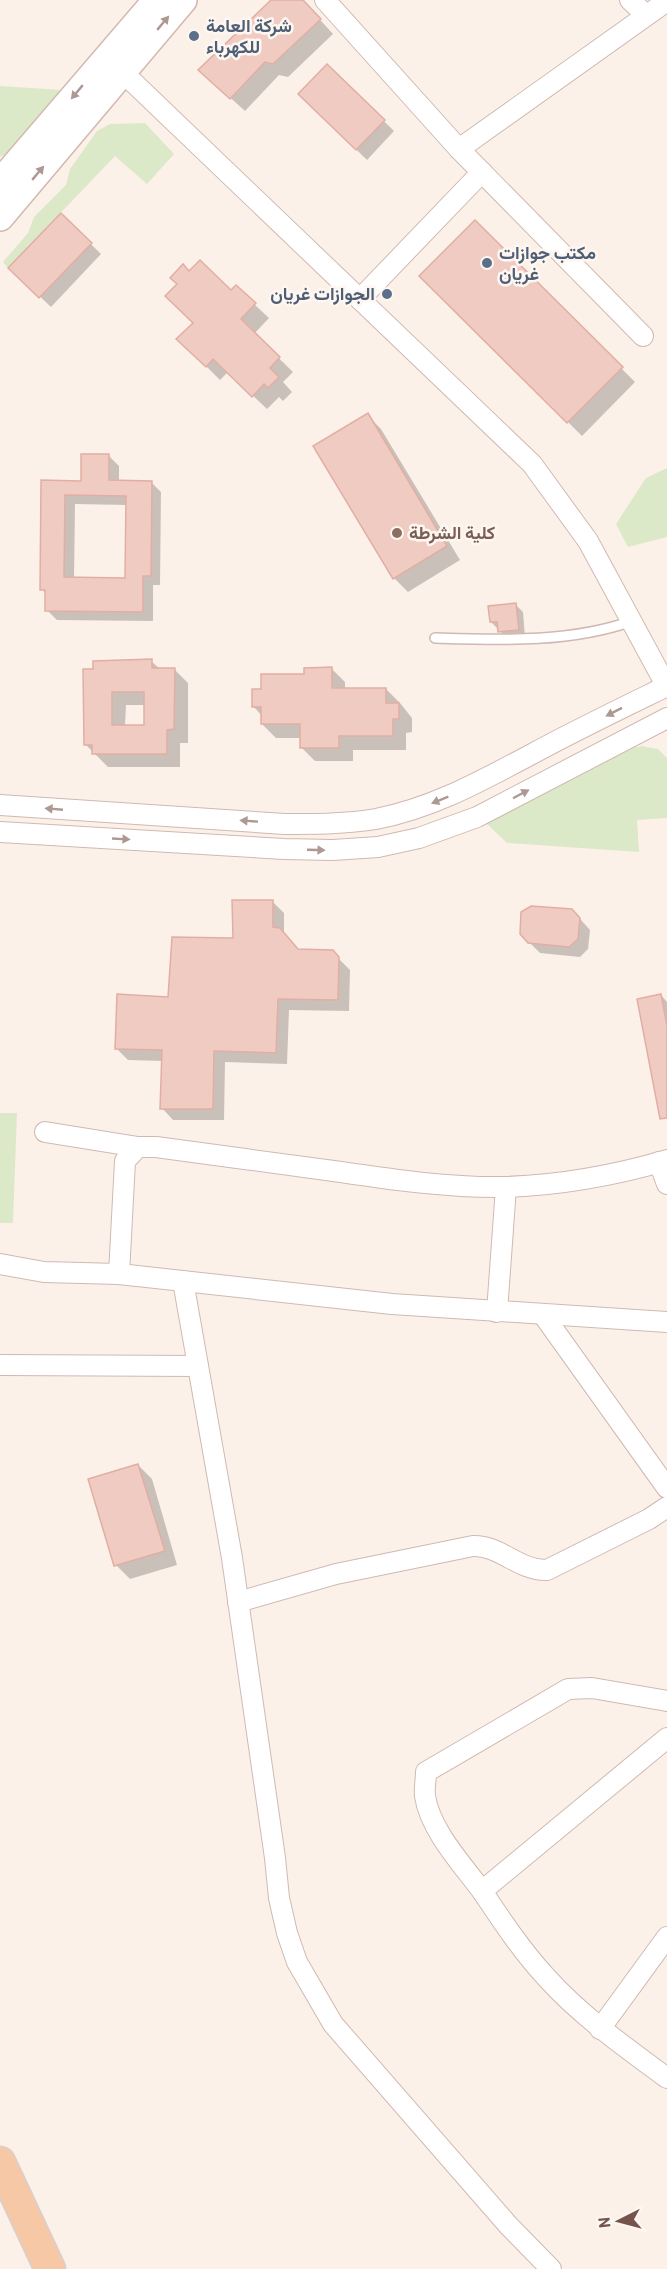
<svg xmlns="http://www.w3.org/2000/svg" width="667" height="2269" viewBox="0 0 667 2269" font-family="Barlow,Vazirmatn,sans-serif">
  <rect width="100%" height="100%" fill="#fcf1e9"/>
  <g fill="#dce9c8">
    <polygon points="0,86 62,90 9,153 0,157"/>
    <polygon points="145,123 174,154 147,184 115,156 8,268 3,262 28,233 34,217 66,185 70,169 97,131 110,124"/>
    <polygon points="667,468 667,537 628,547 616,524 646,478"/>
    <polygon points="642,746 658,749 667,758 667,818 637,820 639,852 507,843 487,824 486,819 620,750"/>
    <polygon points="0,1113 17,1113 13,1223 0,1223"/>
  </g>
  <g fill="#0003" fill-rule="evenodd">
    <polygon points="273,0 302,0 333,34 288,77 279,75 245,111 214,83"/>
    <polygon points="327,66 394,131 367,160 300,94"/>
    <polygon points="61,215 101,254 51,307 10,268"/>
    <polygon points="475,222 635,382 582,436 421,276"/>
    <polygon points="189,273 231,292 236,287 269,318 254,334 293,372 283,382 292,392 283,401 279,397 267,409 228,372 220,380 179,339 195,323"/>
    <polygon points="367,415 381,429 460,560 408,592 394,578"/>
    <path d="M109 456 119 466V482H151L161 492 160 585H153V621L57 620 47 610V594L41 589 42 482H82ZM75 504 127 505V579H74Z"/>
    <polygon points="516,605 523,612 525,637 507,638 491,622"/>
    <path d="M151 661 160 669H174L188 683V743H180V767H108L85 744 94 670ZM126 705H146L145 727 125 726Z"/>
    <polygon points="331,668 345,682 345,689 386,689 400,703 412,718 412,732 406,733 406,750 353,750 353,761 315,761 301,747 301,738 276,738 262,724 262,716 254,707 262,690"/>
    <polygon points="272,901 284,913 284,934 299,950 332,952 350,970 349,1011 289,1010 287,1064 225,1062 224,1120 173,1120 162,1108 163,1061 128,1060 117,1049 235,940"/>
    <polygon points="572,910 590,930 588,949 580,957 540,953 529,942"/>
    <polygon points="661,995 667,1002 667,1116"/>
    <polygon points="138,1465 152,1479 177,1565 130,1579 116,1565"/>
  </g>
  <g fill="#f0cbc2" stroke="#e2aea3" stroke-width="1.5" fill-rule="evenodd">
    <polygon points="271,0 303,0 321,19 273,64 265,62 230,99 198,70"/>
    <polygon points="327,64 385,120 356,150 298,94"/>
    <polygon points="61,213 92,243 39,298 8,268"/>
    <polygon points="475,220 623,367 567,423 419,276"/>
    <polygon points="200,260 231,290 236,285 256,303 241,319 280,357 270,368 279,377 268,388 264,384 252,397 213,359 206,367 176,339 193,323 165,296 177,284 170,278 183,264 189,271"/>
    <polygon points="368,413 447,546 393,579 313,446"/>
    <path d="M81 454H109V480L152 481 151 576H143V612L45 611V590H40L41 480 81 481ZM65 495 126 496 125 578 64 577Z"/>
    <polygon points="516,603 519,630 498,632 497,622 490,622 488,606"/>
    <path d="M152 659V668H175L174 729 167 730V754H92V745H84L83 669H93V661ZM112 692H144V725H112Z"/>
    <polygon points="332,667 332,688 386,688 386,703 399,703 399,719 393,719 393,736 339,736 339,748 300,748 300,724 261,724 261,707 252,707 252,689 261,689 261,674 304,674 304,668"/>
    <polygon points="232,900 273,900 273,927 280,928 298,949 333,950 339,957 338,1000 278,999 276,1053 214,1051 213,1109 160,1109 162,1050 115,1049 117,994 168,997 172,937 233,938"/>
    <polygon points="531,906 572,909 580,918 578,939 569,947 528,943 520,934 521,912"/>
    <polygon points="661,994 667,1026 667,1118 660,1119 637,999"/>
    <polygon points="138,1464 165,1551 114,1566 88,1479"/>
  </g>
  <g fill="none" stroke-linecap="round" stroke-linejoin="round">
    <g stroke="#d0b9b1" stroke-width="12">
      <path id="service" d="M435 638C501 640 570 643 632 621"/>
    </g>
    <g stroke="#d0b9b1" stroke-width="22">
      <g id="minor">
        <polyline points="325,0 459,149 643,336"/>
        <polyline points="630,0 646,15"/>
        <polyline points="113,63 532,464 588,541 667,687"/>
        <polyline points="459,149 667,1"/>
        <polyline points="361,298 482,172"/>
        <path d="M0 805 285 824C316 824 346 824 376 819 433 808 481 781 532 754 576 730 622 708 667 686"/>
        <polyline points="0,832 284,849 333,850 378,847 419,838 477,817 667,718"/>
        <polyline points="45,1132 138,1147"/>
        <polyline points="659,1162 667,1184"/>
        <polyline points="0,1264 44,1272 119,1274 392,1304 667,1322"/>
        <path d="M119 1274 125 1161 138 1147H156C218 1155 279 1164 341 1172 395 1180 451 1188 505 1187 559 1185 616 1175 667 1160"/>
        <polyline points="183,1281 232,1558 275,1858 279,1898 287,1933 297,1962 333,2024 508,2225 551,2269"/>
        <polyline points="497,1312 506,1187"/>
        <polyline points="544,1316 667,1488"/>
        <polyline points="0,1365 198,1366"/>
        <path d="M238 1602 336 1574 473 1546C500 1545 519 1571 547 1570L649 1519 667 1507"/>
        <path d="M667 1738 482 1891C502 1921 522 1951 546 1977 581 2016 625 2047 667 2078"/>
        <path d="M482 1891C462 1864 430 1830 425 1796 424 1788 426 1780 426 1772L568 1689 592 1688 667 1701"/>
        <polyline points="600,2029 667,1937"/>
      </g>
    </g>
    <g stroke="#d3b8af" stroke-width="30">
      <g id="secondary">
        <polyline points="0,183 157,0"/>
        <polyline points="0,217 183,0"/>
      </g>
    </g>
    <g stroke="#d9cfcd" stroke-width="33">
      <polyline id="primary" points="0,2162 50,2269"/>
    </g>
    <use href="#service" stroke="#fff" stroke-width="9"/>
    <use href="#minor" stroke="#fff" stroke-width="20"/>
    <use href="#secondary" stroke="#fff" stroke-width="27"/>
    <use href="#primary" stroke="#f7c8a5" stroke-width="30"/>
  </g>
  <defs><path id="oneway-solid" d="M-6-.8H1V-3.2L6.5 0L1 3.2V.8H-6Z" transform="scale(1.5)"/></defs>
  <g fill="#ad9894">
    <use href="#oneway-solid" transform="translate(163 23) rotate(-50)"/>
    <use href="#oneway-solid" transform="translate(77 92) rotate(130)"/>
    <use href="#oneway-solid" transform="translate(38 173) rotate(-50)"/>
    <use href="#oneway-solid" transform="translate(614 712) rotate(153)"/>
    <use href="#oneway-solid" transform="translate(521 794) rotate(-28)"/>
    <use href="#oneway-solid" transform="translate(440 800) rotate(158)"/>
    <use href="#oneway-solid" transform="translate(54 809) rotate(-175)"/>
    <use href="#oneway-solid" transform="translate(249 821) rotate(-176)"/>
    <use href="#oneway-solid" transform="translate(121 839) rotate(3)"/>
    <use href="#oneway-solid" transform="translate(316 850) rotate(2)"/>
  </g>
  <g fill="#5c6f8a" stroke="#fef6f0" stroke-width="2">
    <circle cx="194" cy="36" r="6"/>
    <circle cx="487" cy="263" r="6"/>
    <circle cx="387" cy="294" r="6"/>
  </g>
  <circle fill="#8d6e63" stroke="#fef6f0" stroke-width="2" cx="397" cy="533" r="6"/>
  <g text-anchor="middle" stroke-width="5" stroke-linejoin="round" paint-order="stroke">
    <g font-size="18" font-weight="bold" fill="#4e5e75" stroke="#fef6f0" text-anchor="start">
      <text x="206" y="32">شركة العامة<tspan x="206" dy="21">للكهرباء</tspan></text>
      <text x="499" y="259">مكتب جوازات<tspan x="499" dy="21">غريان</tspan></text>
      <text x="375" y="300" text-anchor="end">الجوازات غريان</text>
    </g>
    <g font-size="18" font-weight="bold" fill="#785e54" stroke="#fef6f0" text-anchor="start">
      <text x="409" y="539">كلية الشرطة</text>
    </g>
  </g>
  <g transform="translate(619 2221) rotate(264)" stroke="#fef6f0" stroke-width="4.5" paint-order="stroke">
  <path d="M0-4.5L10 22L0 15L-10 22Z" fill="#76544d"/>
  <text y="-9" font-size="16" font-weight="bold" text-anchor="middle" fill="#76544d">N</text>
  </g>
</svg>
